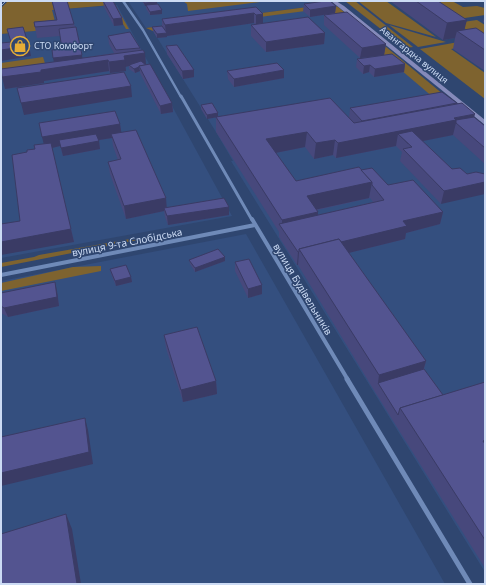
<svg xmlns="http://www.w3.org/2000/svg" width="486" height="585" viewBox="0 0 486 585" font-family="'Noto Sans',sans-serif">
  <rect width="100%" height="100%" fill="#2f4670"/>
  <g fill="#344f7f">
    <polygon points="128,1 324,1 330,4 146,28"/>
    <polygon points="117,5 232,216 1,258 1,34 57,29 51,10"/>
    <polygon points="328,7 485,140 485,572 231,161 233,161 216,132 153,31"/>
    <polygon points="246,234 445,584 1,584 1,281"/>
  </g>
  <g fill="#7e632f">
    <polygon points="8,1 113,1 129,29 126,29 112,5 52,10 57,29 1,34 1,8"/>
    <polygon points="183,1 268,1 188,11 187,4"/>
    <polygon points="345,1 355,1 413,47 405,48"/>
    <polygon points="358,1 386,1 436,37 386,23"/>
    <polygon points="424,1 452,1 463,7 477,6 485,8 485,15 458,19"/>
    <polygon points="330,4 338,7 485,129 454,115 328,8 153,31 146,28"/>
    <polygon points="477,20 485,25 485,42 461,26 463,22"/>
    <polygon points="389,25 446,42 418,47"/>
    <polygon points="475,39 473,45 451,49 485,73 485,99 420,49"/>
    <polygon points="43,57 48,73 3,80 1,63"/>
    <polygon points="136,238 143,239 1,267 1,263 34,257 39,255"/>
    <polygon points="101,266 101,271 1,291 1,283 73,267"/>
  </g>
  <g fill="none" stroke-linecap="round" stroke-linejoin="round">
    <polyline stroke="#6f8ab8" stroke-width="2.5" points="123,1 143,30 181,97"/>
    <polyline stroke="#6f8ab8" stroke-width="3" points="181,96 252,220"/>
    <g stroke="#6f8ab8" stroke-width="4">
      <polyline points="252,219 348,380"/>
      <polyline points="1,275 255,225"/>
    </g>
    <polyline stroke="#6f8ab8" stroke-width="5" points="347,379 470,584"/>
    <polygon fill="#858aba" fill-rule="evenodd" points="331,1 336,1 344,6 485,120 485,125"/>
    <polyline stroke="#94a5c5" stroke-width="1" points="1,6 6,1"/>
  </g>
  <g fill="#47487c" fill-rule="evenodd">
    <polygon points="52,1 74,24 75,27 76,27 82,58 114,53 109,44 108,36 140,48 146,64 145,64 172,103 173,112 161,114 140,73 140,71 135,73 129,69 129,66 125,67 126,71 110,73 109,71 44,81 44,83 5,89 54,62 62,49 60,36 37,38 34,22 56,20"/>
    <polygon points="103,1 113,1 122,18 123,25 114,26 104,7"/>
    <polygon points="142,1 157,1 157,4 162,14 150,15 146,9 146,6 145,6"/>
    <polygon points="390,1 438,1 464,30 485,34 485,71 453,49 455,38 443,40"/>
    <polygon points="304,4 336,6 335,13 386,44 384,55 360,58 324,25 324,15 310,17 303,11"/>
    <polygon points="256,7 263,24 325,33 324,44 266,52 251,36 251,25 255,25 254,23 167,36 167,37 157,38 153,31 152,27 162,26 162,19"/>
    <polygon points="485,14 485,23 483,22"/>
    <polygon points="166,46 194,70 194,77 183,79 167,54"/>
    <polygon points="357,59 405,64 404,72 374,77 369,72 363,74 356,67"/>
    <polygon points="227,71 284,78 234,87 228,79"/>
    <path d="M457 103 485 126V164L453 135 422 141 452 169 441 204 400 161 402 152 396 146 336 158 333 155 314 159 305 147 275 153 296 181 361 170 388 185 443 212 440 224 406 233 405 239 348 253 426 361 424 369 443 395 485 382V568L375 392 298 265H297L279 237V232L216 132V117L349 118 350 108ZM370 198 373 202 318 215 317 210Z"/>
    <polygon points="201,105 218,113 218,117 207,119 201,109"/>
    <polygon points="120,124 121,132 167,208 229,207 229,215 168,225 165,217 164,211 126,219 110,174 108,162 118,160 113,146 112,138 99,140 100,149 63,156 60,146 52,148 74,242 20,221 27,152 44,144"/>
    <polygon points="225,257 225,261 195,272 190,264 189,260"/>
    <polygon points="235,262 262,294 248,298 235,271"/>
    <polygon points="110,269 131,277 132,282 116,286 111,274"/>
    <polygon points="57,291 59,306 8,317 1,313 1,293"/>
    <polygon points="164,335 216,381 217,394 183,402 166,348"/>
  </g>
  <g fill="#3a3b65">
    <polygon points="157,2 157,5 145,6 144,3"/>
    <polygon points="336,6 335,13 310,17 310,10"/>
    <polygon points="162,10 162,14 150,15 150,12"/>
    <polygon points="254,13 254,23 167,36 167,37 157,38 157,34 166,33 165,25"/>
    <polygon points="263,14 263,25 256,26 256,15"/>
    <polygon points="122,18 123,25 114,26 113,19"/>
    <polygon points="467,20 463,35 457,31 455,38 443,40 447,23"/>
    <polygon points="325,33 324,44 266,52 266,42"/>
    <polygon points="386,44 384,55 360,58 362,48"/>
    <polygon points="29,46 31,56 1,61 1,50"/>
    <polygon points="145,53 146,64 130,66 129,65 129,66 125,67 124,56"/>
    <polygon points="82,55 83,63 108,60 109,71 44,81 44,83 5,89 2,77 41,70 55,67 53,58"/>
    <polygon points="125,60 126,71 110,73 109,62"/>
    <polygon points="405,64 404,72 374,77 375,69"/>
    <polygon points="370,65 369,72 363,74 364,66"/>
    <polygon points="139,67 140,71 135,73 134,69"/>
    <polygon points="194,70 194,77 183,79 182,71"/>
    <polygon points="284,70 284,78 234,87 234,79"/>
    <polygon points="131,86 132,97 24,115 21,103"/>
    <polygon points="172,103 173,112 161,114 160,106"/>
    <polygon points="218,113 218,117 207,119 207,115"/>
    <polygon points="475,114 471,129 456,123 453,135 408,144 398,134 396,146 336,158 338,143"/>
    <polygon points="120,124 122,136 111,134 112,138 60,146 59,140 60,146 52,148 74,242 1,255 1,242 71,229 45,149 42,137"/>
    <polygon points="307,132 305,147 265,155 266,139"/>
    <polygon points="335,140 333,155 314,159 316,143"/>
    <polygon points="99,141 100,149 63,156 61,148"/>
    <polygon points="372,182 369,198 305,212 307,196"/>
    <polygon points="485,182 485,194 441,204 444,191"/>
    <polygon points="166,198 167,211 164,208 164,211 126,219 124,206"/>
    <polygon points="229,207 229,215 168,225 167,216"/>
    <polygon points="318,212 317,228 282,227 282,220"/>
    <polygon points="443,212 440,224 406,233 405,239 308,263 301,252 403,221"/>
    <polygon points="298,252 299,252 298,265 297,265"/>
    <polygon points="225,257 225,261 195,272 195,268"/>
    <polygon points="131,277 132,282 116,286 115,281"/>
    <polygon points="55,282 57,291 59,306 8,317 4,308"/>
    <polygon points="262,285 262,294 248,298 248,289"/>
    <polygon points="426,361 421,378 378,383 379,375"/>
    <polygon points="216,381 217,394 183,402 181,390"/>
    <polygon points="85,418 88,430 93,464 1,486 1,473"/>
    <polygon points="66,514 72,529 81,584 77,584"/>
  </g>
  <g fill="#535490" stroke="#3a3b65">
    <polygon points="52,1 67,1 74,24 35,27 34,22 57,20"/>
    <polygon points="103,1 113,1 122,18 113,19"/>
    <polygon points="144,1 157,1 157,2 144,3"/>
    <polygon points="325,1 330,1 336,6 310,10 304,4"/>
    <polygon points="416,1 438,1 467,20 447,23"/>
    <polygon points="158,4 162,10 150,12 146,5"/>
    <polygon points="256,7 263,14 256,15 254,13 165,25 162,19"/>
    <polygon points="347,12 386,44 362,48 324,15"/>
    <polygon points="308,17 325,33 266,42 251,25"/>
    <polygon points="162,26 167,33 157,34 152,27"/>
    <polygon points="23,27 29,46 1,50 1,43 11,42 7,29"/>
    <polygon points="76,27 82,55 53,58 52,50 62,49 59,29"/>
    <polygon points="476,28 485,34 485,50 457,31"/>
    <polygon points="130,32 140,48 116,50 108,36"/>
    <polygon points="177,45 194,70 182,71 166,46"/>
    <polygon points="143,50 145,53 124,56 125,60 109,62 108,60 41,70 41,72 2,77 1,69"/>
    <polygon points="392,54 405,64 375,69 370,65 364,66 357,59"/>
    <polygon points="141,61 146,65 139,66 139,67 134,69 129,65"/>
    <polygon points="277,63 284,70 234,79 227,71"/>
    <polygon points="150,64 172,103 160,106 139,66"/>
    <polygon points="124,72 131,86 21,103 17,88"/>
    <polygon points="442,92 457,103 362,121 350,108"/>
    <polygon points="330,98 354,123 462,103 475,114 454,118 456,120 338,143 335,140 316,143 307,132 266,139 296,181 359,167 372,182 307,196 318,212 282,220 216,117"/>
    <polygon points="212,103 218,113 207,115 201,105"/>
    <polygon points="115,111 120,124 42,137 39,123"/>
    <polygon points="474,117 485,126 485,148 456,123 456,120"/>
    <polygon points="136,130 166,198 124,206 108,162 121,159 111,134"/>
    <polygon points="412,131 452,169 460,168 467,174 476,172 485,174 485,182 444,191 403,149 412,147 398,134"/>
    <polygon points="96,134 99,141 61,148 59,140"/>
    <polygon points="51,143 71,229 1,242 1,224 20,221 12,155 27,152 27,150 35,149 34,145"/>
    <polygon points="372,168 388,185 413,180 443,212 403,221 407,226 341,242 339,239 299,249 299,252 298,252 279,224 384,200 372,185 372,182 361,170"/>
    <polygon points="224,198 229,207 167,216 164,208"/>
    <polygon points="339,239 426,361 379,375 299,249"/>
    <polygon points="218,249 225,257 195,268 189,260"/>
    <polygon points="249,259 262,285 248,289 235,262"/>
    <polygon points="126,265 131,277 115,281 110,269"/>
    <polygon points="55,282 57,297 4,308 1,306 1,293"/>
    <polygon points="197,327 216,381 181,390 164,335"/>
    <polygon points="424,369 443,395 400,408 398,415 378,383"/>
    <polygon points="485,382 485,440 483,441 485,444 485,540 400,408"/>
    <polygon points="85,418 89,452 1,473 1,437"/>
    <polygon points="66,514 77,584 1,584 1,534"/>
  </g>
  <defs>
    <g id="shop-ring" transform="scale(1)"><circle r="9.5" fill="#2f4670" stroke="#e6ad36" stroke-width="1.5"/><path d="M-5-2.5h2.3a2.7 3.5 0 0 1 5.4 0H5L5.5 6h-11ZM-1.5-2.5h3a1.5 2.3 0 0 0-3 0Z" fill="#e6ad36"/></g>
  </defs>
  <g fill-rule="evenodd">
    <use href="#shop-ring" x="20" y="46"/>
  </g>
  <g text-anchor="middle" stroke-width="3" stroke-linejoin="round" paint-order="stroke">
    <g font-size="9" fill="#ccdbf4" stroke="#2f4670" text-anchor="start">
      <text x="34" y="49">СТО Комфорт</text>
    </g>
    <g font-size="9" fill="#ccdbf4" stroke="#2f4670">
      <text transform="translate(414 55) rotate(39)" y="3">Авангардна вулиця</text>
    </g>
    <g font-size="10" fill="#ccdbf4" stroke="#2f4670">
      <text transform="translate(127 242) rotate(-11)" y="4">вулиця 9-та Слобідська</text>
      <text transform="translate(303 289) rotate(59)" y="4">вулиця Будівельників</text>
    </g>
  </g>
  <rect width="486" height="585" fill="none" stroke="#ccdbf4" stroke-width="4"/>
</svg>
